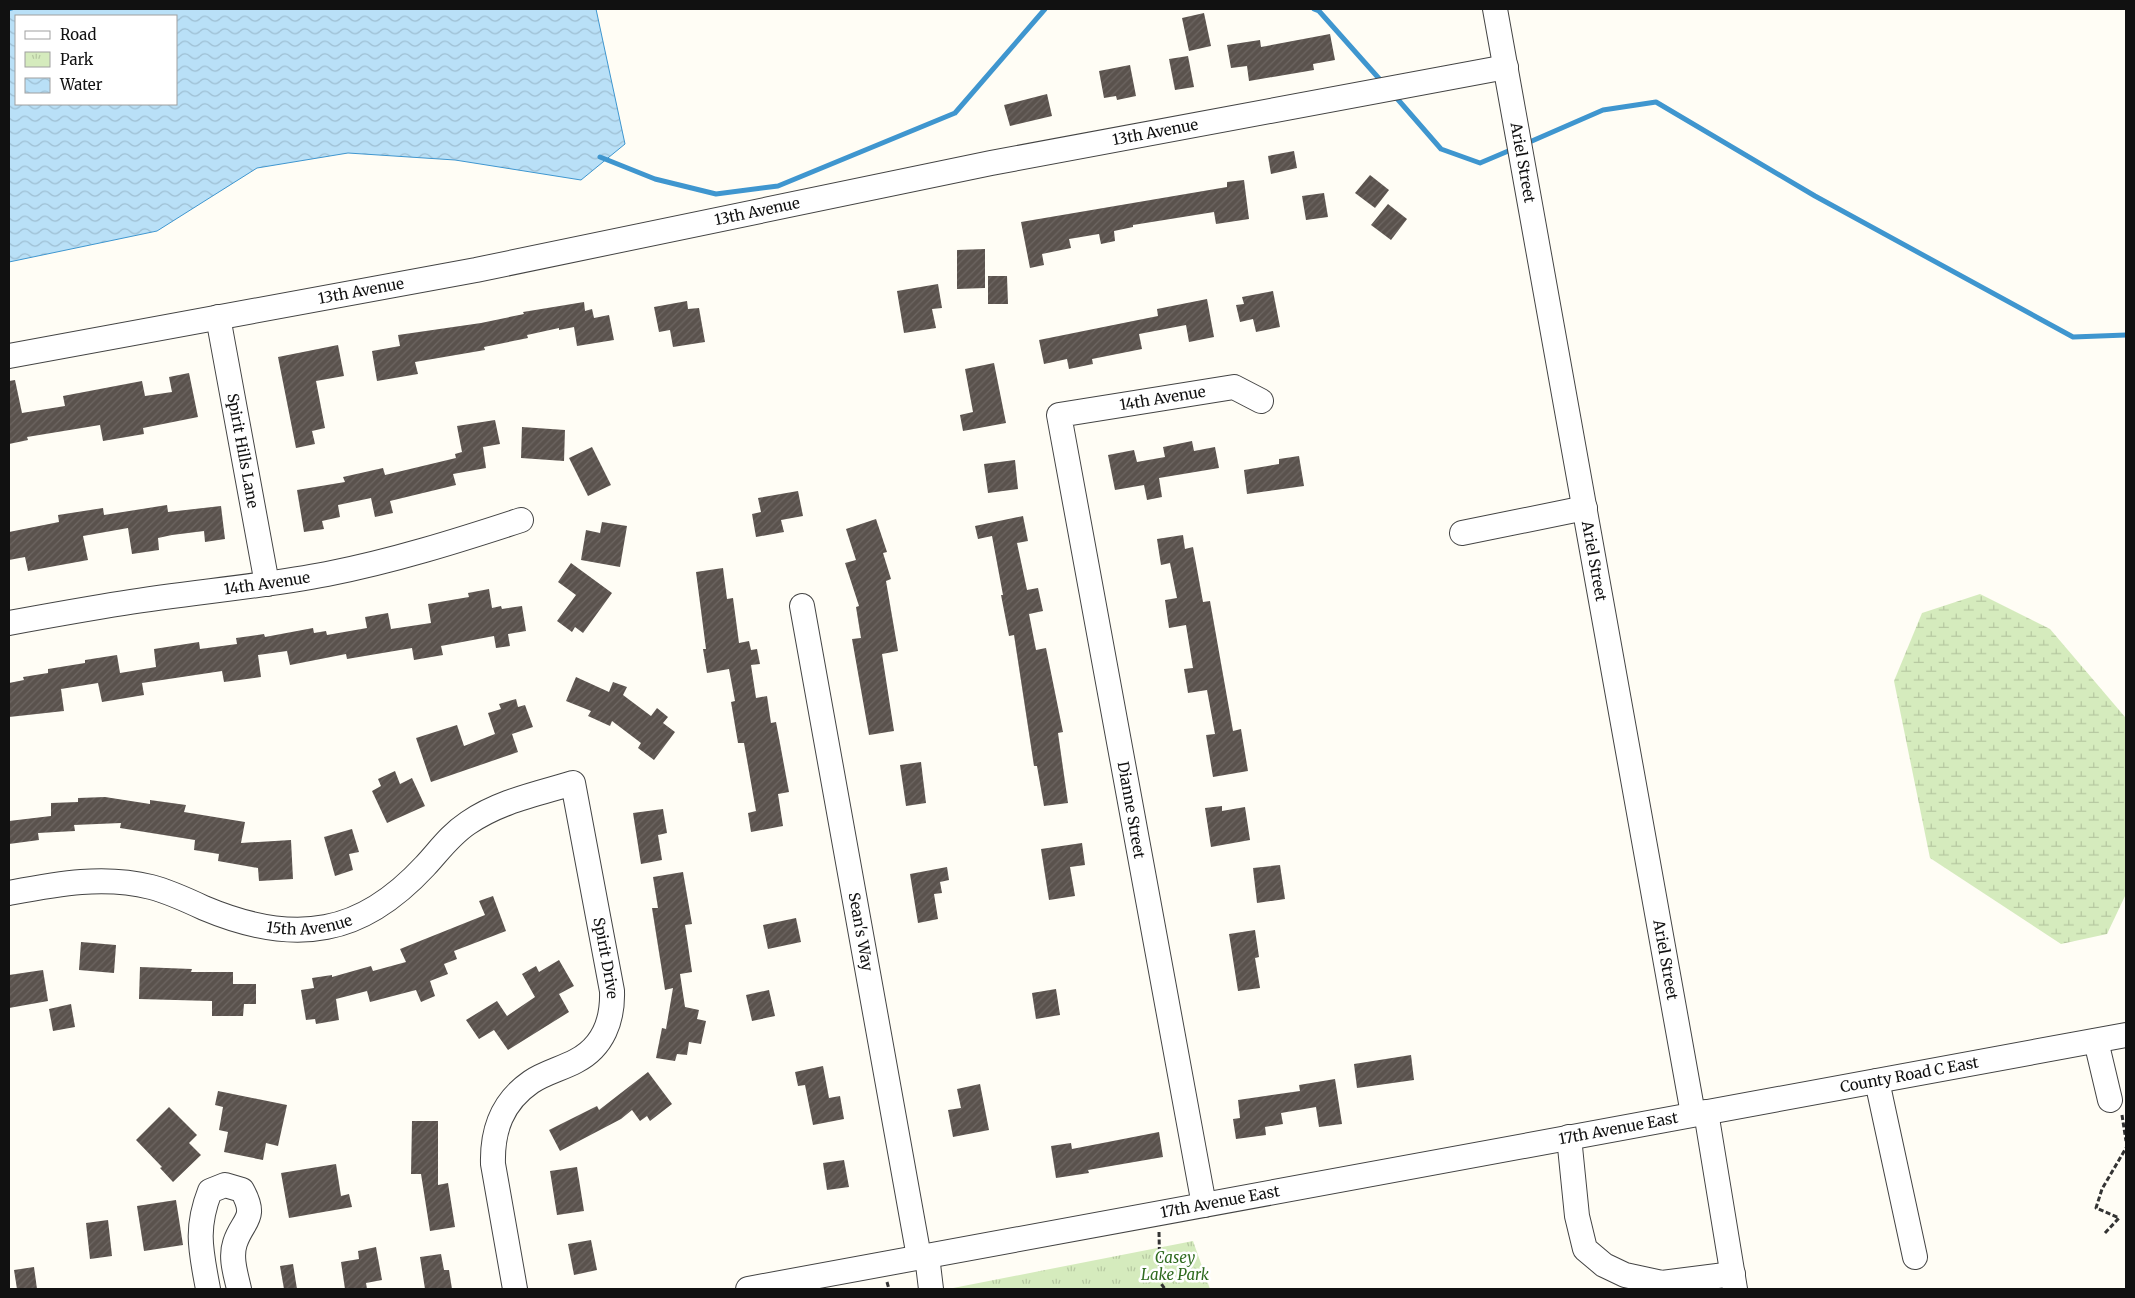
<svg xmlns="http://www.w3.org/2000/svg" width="2135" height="1298" viewBox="0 0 2135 1298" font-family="Merriweather,serif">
  <defs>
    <pattern id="wetland-marsh" width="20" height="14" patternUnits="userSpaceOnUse" patternTransform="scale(1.25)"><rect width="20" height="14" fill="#d5ebbd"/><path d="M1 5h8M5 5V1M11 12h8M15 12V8" fill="none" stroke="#b6c8a1"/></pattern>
    <pattern id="park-tufts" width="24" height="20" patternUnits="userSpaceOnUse" patternTransform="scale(1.25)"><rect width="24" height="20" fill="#d5ebbd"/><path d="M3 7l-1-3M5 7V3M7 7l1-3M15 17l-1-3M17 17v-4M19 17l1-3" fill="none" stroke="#b6c8a1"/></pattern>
    <pattern id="water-waves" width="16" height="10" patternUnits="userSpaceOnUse" patternTransform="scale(1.25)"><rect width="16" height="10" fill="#b9e0f7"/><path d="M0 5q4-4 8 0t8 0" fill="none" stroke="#9ebfd3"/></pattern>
    <pattern id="building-hatch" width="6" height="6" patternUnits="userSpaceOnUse" patternTransform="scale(1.25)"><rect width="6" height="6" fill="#5a524d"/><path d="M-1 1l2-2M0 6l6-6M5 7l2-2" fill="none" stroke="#6d6662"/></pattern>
  </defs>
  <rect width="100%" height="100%" fill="#fffdf5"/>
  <polygon fill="url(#wetland-marsh)" points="1980,594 2050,629 2125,717 2126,894 2107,934 2061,944 1930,858 1894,681 1922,613"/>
  <polygon fill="url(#park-tufts)" points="1193,1241 1210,1289 948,1289"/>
  <path fill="url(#water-waves)" stroke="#3f96cf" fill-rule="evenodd" d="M15 9H596L625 144 581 180 455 160 348 153 257 168 157 231 9 262V11ZM16 16H176V104H16Z"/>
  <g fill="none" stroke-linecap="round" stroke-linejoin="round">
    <g stroke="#3f96cf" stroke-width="5">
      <polyline points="1314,9 1319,11 1383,83"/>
      <polyline points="1394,95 1441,149 1480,163 1513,149"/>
      <polyline points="1525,144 1603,110 1656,102 1815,196 2073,337 2126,335"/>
      <polyline points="600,157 655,179 716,194 778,186 955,113 1045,9"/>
    </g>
  </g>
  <g fill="url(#building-hatch)">
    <polygon points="1204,13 1211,46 1189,51 1182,18"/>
    <polygon points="1330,34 1335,60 1313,64 1314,70 1249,81 1247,66 1231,68 1227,45 1260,40 1261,47"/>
    <polygon points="1188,56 1194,87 1175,90 1169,59"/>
    <polygon points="1130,65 1136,96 1117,100 1116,96 1104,98 1099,71"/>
    <polygon points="1047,94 1052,116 1010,126 1004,105"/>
    <polygon points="1294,151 1297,168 1271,174 1268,156"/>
    <polygon points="1370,175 1389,190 1375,208 1355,193"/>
    <polygon points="1244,180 1249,219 1216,224 1214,212 1133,225 1133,227 1114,231 1115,241 1101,244 1099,234 1069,239 1071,248 1042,254 1044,265 1030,268 1021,222 1227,187 1227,182"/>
    <polygon points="1324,193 1328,217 1306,220 1302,196"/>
    <polygon points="1388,204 1407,219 1391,240 1371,225"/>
    <polygon points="985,249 985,288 957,289 957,250"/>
    <polygon points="988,276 1007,276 1008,304 988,304"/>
    <polygon points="938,284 942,308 932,309 936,328 904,333 897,291"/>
    <polygon points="1273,291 1280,327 1256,332 1253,319 1240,322 1236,305 1244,304 1242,297"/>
    <polygon points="1207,299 1214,337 1189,342 1186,325 1139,334 1142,349 1092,359 1093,364 1069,369 1067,359 1044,364 1039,340 1158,316 1157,309"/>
    <polygon points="687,301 688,309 699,308 705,342 673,347 670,330 659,332 654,307"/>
    <polygon points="584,302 585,311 592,309 594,318 609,315 614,340 577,346 574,327 559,330 559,328 527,335 528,338 484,347 485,350 415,362 418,374 377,381 372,351 400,346 398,335 481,323 524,314 523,312"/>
    <polygon points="338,345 344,376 316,381 325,428 312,431 315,444 296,448 278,357"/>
    <polygon points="994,363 1006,423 963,431 960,415 973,412 965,369"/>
    <polygon points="189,373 198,417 143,428 144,434 103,441 100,425 27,437 28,440 9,444 9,381 15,380 22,413 65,406 63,396 142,381 145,396 172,392 169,377"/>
    <polygon points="495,420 500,444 483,447 486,468 453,474 456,485 390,501 393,513 375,517 371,498 338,505 340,517 322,521 324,529 304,532 297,490 345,482 343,477 383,468 385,475 456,458 455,454 462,452 457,426"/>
    <polygon points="522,427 565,430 564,461 521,458"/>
    <polygon points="1192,441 1194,451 1215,447 1219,468 1159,478 1162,497 1147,500 1144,485 1115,490 1108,455 1134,450 1137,462 1165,457 1163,447"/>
    <polygon points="592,447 611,485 588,496 569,458"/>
    <polygon points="1299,456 1304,486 1247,494 1244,470 1279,464 1279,459"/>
    <polygon points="1015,460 1018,489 988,493 984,464"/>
    <polygon points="798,491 803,516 781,520 784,532 756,537 752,514 761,512 758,498"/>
    <polygon points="167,505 168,512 221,506 225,539 205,542 204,531 172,535 158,538 159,550 132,554 128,528 83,536 88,560 28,571 25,557 9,560 9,532 59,522 58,515 103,508 104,515"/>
    <polygon points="1023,516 1028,541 1017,543 1027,590 1038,588 1043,611 1029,614 1036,650 1046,648 1063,732 1058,733 1068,803 1044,806 1037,766 1034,766 1014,635 1009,636 1001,595 1003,595 992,536 978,539 975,526"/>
    <polygon points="876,519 887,552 883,553 891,579 886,581 898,651 882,654 894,731 869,735 852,639 861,638 856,607 859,606 845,563 856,560 846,529"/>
    <polygon points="602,522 627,526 620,567 581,560 586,530 600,533"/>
    <polygon points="1183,535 1185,549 1193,547 1203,602 1210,601 1233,731 1241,729 1248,771 1213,777 1206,735 1215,734 1207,690 1188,693 1184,669 1193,668 1186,625 1169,628 1165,600 1177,598 1170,563 1161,565 1157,539"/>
    <polygon points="571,563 612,593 583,633 575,627 572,632 557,621 576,595 558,582"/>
    <polygon points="723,568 727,599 733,598 739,643 749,641 751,650 757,649 760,664 751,665 756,698 767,696 771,723 776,722 789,792 778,794 783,826 751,832 748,813 756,811 744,743 738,743 731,702 735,701 729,669 707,673 703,649 706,649 696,572"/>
    <polygon points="489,589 492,608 501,606 502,609 522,606 526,631 508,634 510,646 496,648 494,636 441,646 443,655 414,660 412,648 347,659 346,654 290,665 287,651 258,655 261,677 224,682 222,671 142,683 144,695 102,702 98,683 61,689 64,711 9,717 9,683 24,680 23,677 48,673 48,669 85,663 85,660 117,655 120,673 156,667 154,649 199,642 200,649 237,644 236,638 264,634 265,637 313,628 314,633 326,631 327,635 367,628 365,617 388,613 391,629 431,623 428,604 469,597 468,593"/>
    <polygon points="576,677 609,692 613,682 627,687 623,695 651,716 657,708 668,717 663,723 675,732 654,760 638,748 641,743 612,721 610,726 588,716 591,711 566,701"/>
    <polygon points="516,699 518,707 525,705 533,727 512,734 518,752 431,782 416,738 457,725 464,746 495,734 488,713 501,709 499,704"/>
    <polygon points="921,762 926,803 906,806 900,765"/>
    <polygon points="395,771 400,784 412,778 425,806 387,823 372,791 381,786 378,779"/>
    <polygon points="105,797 150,804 150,800 186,805 184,812 245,822 241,843 291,840 293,879 259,881 258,868 218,861 219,854 194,850 195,840 120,828 121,823 74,825 75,831 38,833 39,840 9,844 9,821 51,816 51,803 78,802 78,798"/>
    <polygon points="1222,806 1222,811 1245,807 1250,840 1211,847 1205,808"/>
    <polygon points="663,809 667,833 658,835 662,860 641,864 633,813"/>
    <polygon points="352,829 359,852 349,854 353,870 335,876 324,837"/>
    <polygon points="1082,843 1085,865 1070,867 1075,896 1049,900 1041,849"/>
    <polygon points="1280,865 1285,899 1257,903 1253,868"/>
    <polygon points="947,867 949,880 940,882 942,893 934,894 938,919 918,923 910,874"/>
    <polygon points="683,872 692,924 685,925 692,972 680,974 685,1007 699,1010 697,1019 706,1021 701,1044 689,1042 687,1055 677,1054 675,1061 656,1058 662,1028 666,1029 673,988 665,990 652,908 658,908 653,877"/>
    <polygon points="493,896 506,931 454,951 457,959 444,964 448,974 430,981 435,996 421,1002 416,990 370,1002 367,991 336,999 339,1020 316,1024 315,1019 306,1020 301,990 314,988 312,978 332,975 332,977 371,966 373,971 406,962 400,949 485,915 479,901"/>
    <polygon points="796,918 801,942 768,949 763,925"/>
    <polygon points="1255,930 1259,957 1255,958 1260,988 1238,991 1229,934"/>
    <polygon points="81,942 116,945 114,973 79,970"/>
    <polygon points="559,960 574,986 559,994 569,1012 508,1050 494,1030 479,1039 466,1020 497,1001 507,1016 535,997 522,974 536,966 539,972"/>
    <polygon points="140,967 192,969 191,972 233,972 233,984 256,984 256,1004 244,1004 243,1016 212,1016 212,1001 139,999"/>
    <polygon points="43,970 48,1001 9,1008 9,975"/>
    <polygon points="1056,989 1060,1015 1036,1019 1032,993"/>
    <polygon points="769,990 775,1016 752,1021 746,995"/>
    <polygon points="71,1004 75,1027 53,1031 49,1009"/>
    <polygon points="1411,1055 1414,1080 1357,1088 1354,1064"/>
    <polygon points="823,1066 829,1098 840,1096 844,1119 813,1125 805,1085 798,1086 795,1072"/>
    <polygon points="648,1072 672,1104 650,1121 647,1116 640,1121 632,1110 621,1119 560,1151 549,1130 597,1106 599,1110"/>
    <polygon points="1335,1079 1342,1124 1319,1127 1316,1107 1281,1113 1283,1124 1265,1127 1266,1135 1236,1139 1233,1119 1240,1118 1238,1100 1300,1091 1299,1085"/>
    <polygon points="980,1084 989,1130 953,1137 948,1110 961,1108 957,1089"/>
    <polygon points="218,1091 287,1105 278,1146 266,1143 263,1160 224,1152 228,1132 219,1130 223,1107 215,1105"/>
    <polygon points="169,1107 197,1135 189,1143 201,1155 173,1182 160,1168 162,1167 136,1140"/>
    <polygon points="412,1121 438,1121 438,1185 448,1183 455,1227 430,1231 421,1174 411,1174"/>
    <polygon points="1159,1132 1163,1157 1088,1170 1089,1173 1056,1178 1051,1146 1071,1143 1072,1149"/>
    <polygon points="844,1160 849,1187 827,1190 823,1163"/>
    <polygon points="336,1164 341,1196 349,1194 352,1207 289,1218 281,1173"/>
    <polygon points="577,1167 584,1211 557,1215 550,1171"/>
    <polygon points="176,1200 183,1245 144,1251 137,1206"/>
    <polygon points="108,1220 112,1256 90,1259 86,1223"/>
    <polygon points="591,1240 597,1270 574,1275 568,1244"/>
    <polygon points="376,1247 382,1280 366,1283 367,1289 345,1289 341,1262 359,1259 358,1251"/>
    <polygon points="441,1254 444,1270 449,1270 452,1289 425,1289 420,1257"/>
    <polygon points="293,1264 297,1289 284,1289 280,1266"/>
    <polygon points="34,1267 37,1289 17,1289 14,1270"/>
  </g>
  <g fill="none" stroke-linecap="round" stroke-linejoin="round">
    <g stroke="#444" stroke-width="26">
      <g id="minor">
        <path id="s1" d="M1495 9 1693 1114"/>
        <path id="s2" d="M218 317 267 584"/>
        <path id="s3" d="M9 356 476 270 991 163 1506 67"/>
        <polyline points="1462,533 1585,508"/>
        <path id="s4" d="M802 606 919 1257"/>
        <path id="s5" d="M9 623C47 616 86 609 124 603 192 592 260 587 327 574 393 561 457 541 521 520"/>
        <path id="s6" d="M9 893C57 884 103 875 151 887 170 892 187 900 204 908 242 924 286 935 326 927 365 920 399 894 425 866 439 851 450 835 468 823 500 801 537 794 573 783L612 991C613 1020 603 1047 576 1061 561 1069 544 1073 531 1082 502 1102 492 1130 493 1164L515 1289"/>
        <polyline points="2096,1041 2110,1100"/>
        <polyline points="1877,1081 1915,1257"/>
        <polyline points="1706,1112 1735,1289"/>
        <polyline points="1569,1137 1577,1216 1585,1249 1604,1265 1625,1275 1662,1283 1733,1274"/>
        <path id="s7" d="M1204 1205 1059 415 1234 387 1261 401"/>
        <polyline points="927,1256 931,1289"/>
        <path d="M208 1289C201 1251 195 1229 210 1191L225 1185 242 1190C258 1219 243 1219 235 1243 230 1258 236 1275 239 1289"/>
        <path id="s8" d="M748 1289 2126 1035"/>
      </g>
    </g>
    <g stroke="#333" stroke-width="3" stroke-dasharray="5 2.5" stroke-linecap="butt">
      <polyline points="2122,1115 2126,1141"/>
      <polyline points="1159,1232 1160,1282 1165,1289"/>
      <polyline points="2105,1233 2119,1218 2096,1208 2102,1189 2126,1148"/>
      <polyline points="887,1282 889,1289"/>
    </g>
    <use href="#minor" stroke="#fff" stroke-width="24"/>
  </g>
  <g text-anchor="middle" stroke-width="5" stroke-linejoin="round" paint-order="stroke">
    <g font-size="15" fill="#111" stroke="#fff">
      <text dy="5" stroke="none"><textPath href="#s3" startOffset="1168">13th Avenue</textPath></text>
      <text dy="5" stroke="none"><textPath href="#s1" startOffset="156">Ariel Street</textPath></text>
      <text dy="5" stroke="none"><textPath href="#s3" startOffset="762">13th Avenue</textPath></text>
      <text dy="5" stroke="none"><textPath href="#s3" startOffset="358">13th Avenue</textPath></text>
      <text dy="5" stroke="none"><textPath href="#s7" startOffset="908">14th Avenue</textPath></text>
      <text dy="5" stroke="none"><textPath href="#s2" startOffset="136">Spirit Hills Lane</textPath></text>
      <text dy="5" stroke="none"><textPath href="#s1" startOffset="561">Ariel Street</textPath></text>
      <text dy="5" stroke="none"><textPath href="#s5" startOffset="261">14th Avenue</textPath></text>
      <text transform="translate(1131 810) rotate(80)" y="5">Dianne Street</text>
      <text dy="5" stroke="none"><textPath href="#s6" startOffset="309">15th Avenue</textPath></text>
      <text dy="5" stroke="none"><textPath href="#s4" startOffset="331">Sean's Way</textPath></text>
      <text dy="5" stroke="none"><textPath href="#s6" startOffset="796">Spirit Drive</textPath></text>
      <text dy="5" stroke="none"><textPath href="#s1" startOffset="966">Ariel Street</textPath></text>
      <text dy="5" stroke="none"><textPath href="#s8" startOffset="1181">County Road C East</textPath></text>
      <text dy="5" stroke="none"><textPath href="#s8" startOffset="885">17th Avenue East</textPath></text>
      <text dy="5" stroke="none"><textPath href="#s8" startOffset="480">17th Avenue East</textPath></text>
    </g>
    <g font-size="15" font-style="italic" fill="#2f6b1f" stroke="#fff">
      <text x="1175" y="1263">Casey<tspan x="1175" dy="17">Lake Park</tspan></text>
    </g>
  </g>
  <rect width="2135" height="1298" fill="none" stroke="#111111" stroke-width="20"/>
  <rect x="15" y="15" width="162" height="90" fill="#ffffff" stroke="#a0a0a0"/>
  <rect x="25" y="31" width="25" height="8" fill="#ffffff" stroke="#a0a0a0"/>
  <text x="60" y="40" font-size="15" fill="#111111">Road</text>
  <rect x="25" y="52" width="25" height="15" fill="url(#park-tufts)" stroke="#a0a0a0"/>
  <text x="60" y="65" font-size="15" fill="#111111">Park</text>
  <rect x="25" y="78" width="25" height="15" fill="url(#water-waves)" stroke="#a0a0a0"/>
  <text x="60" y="90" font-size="15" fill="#111111">Water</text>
</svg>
